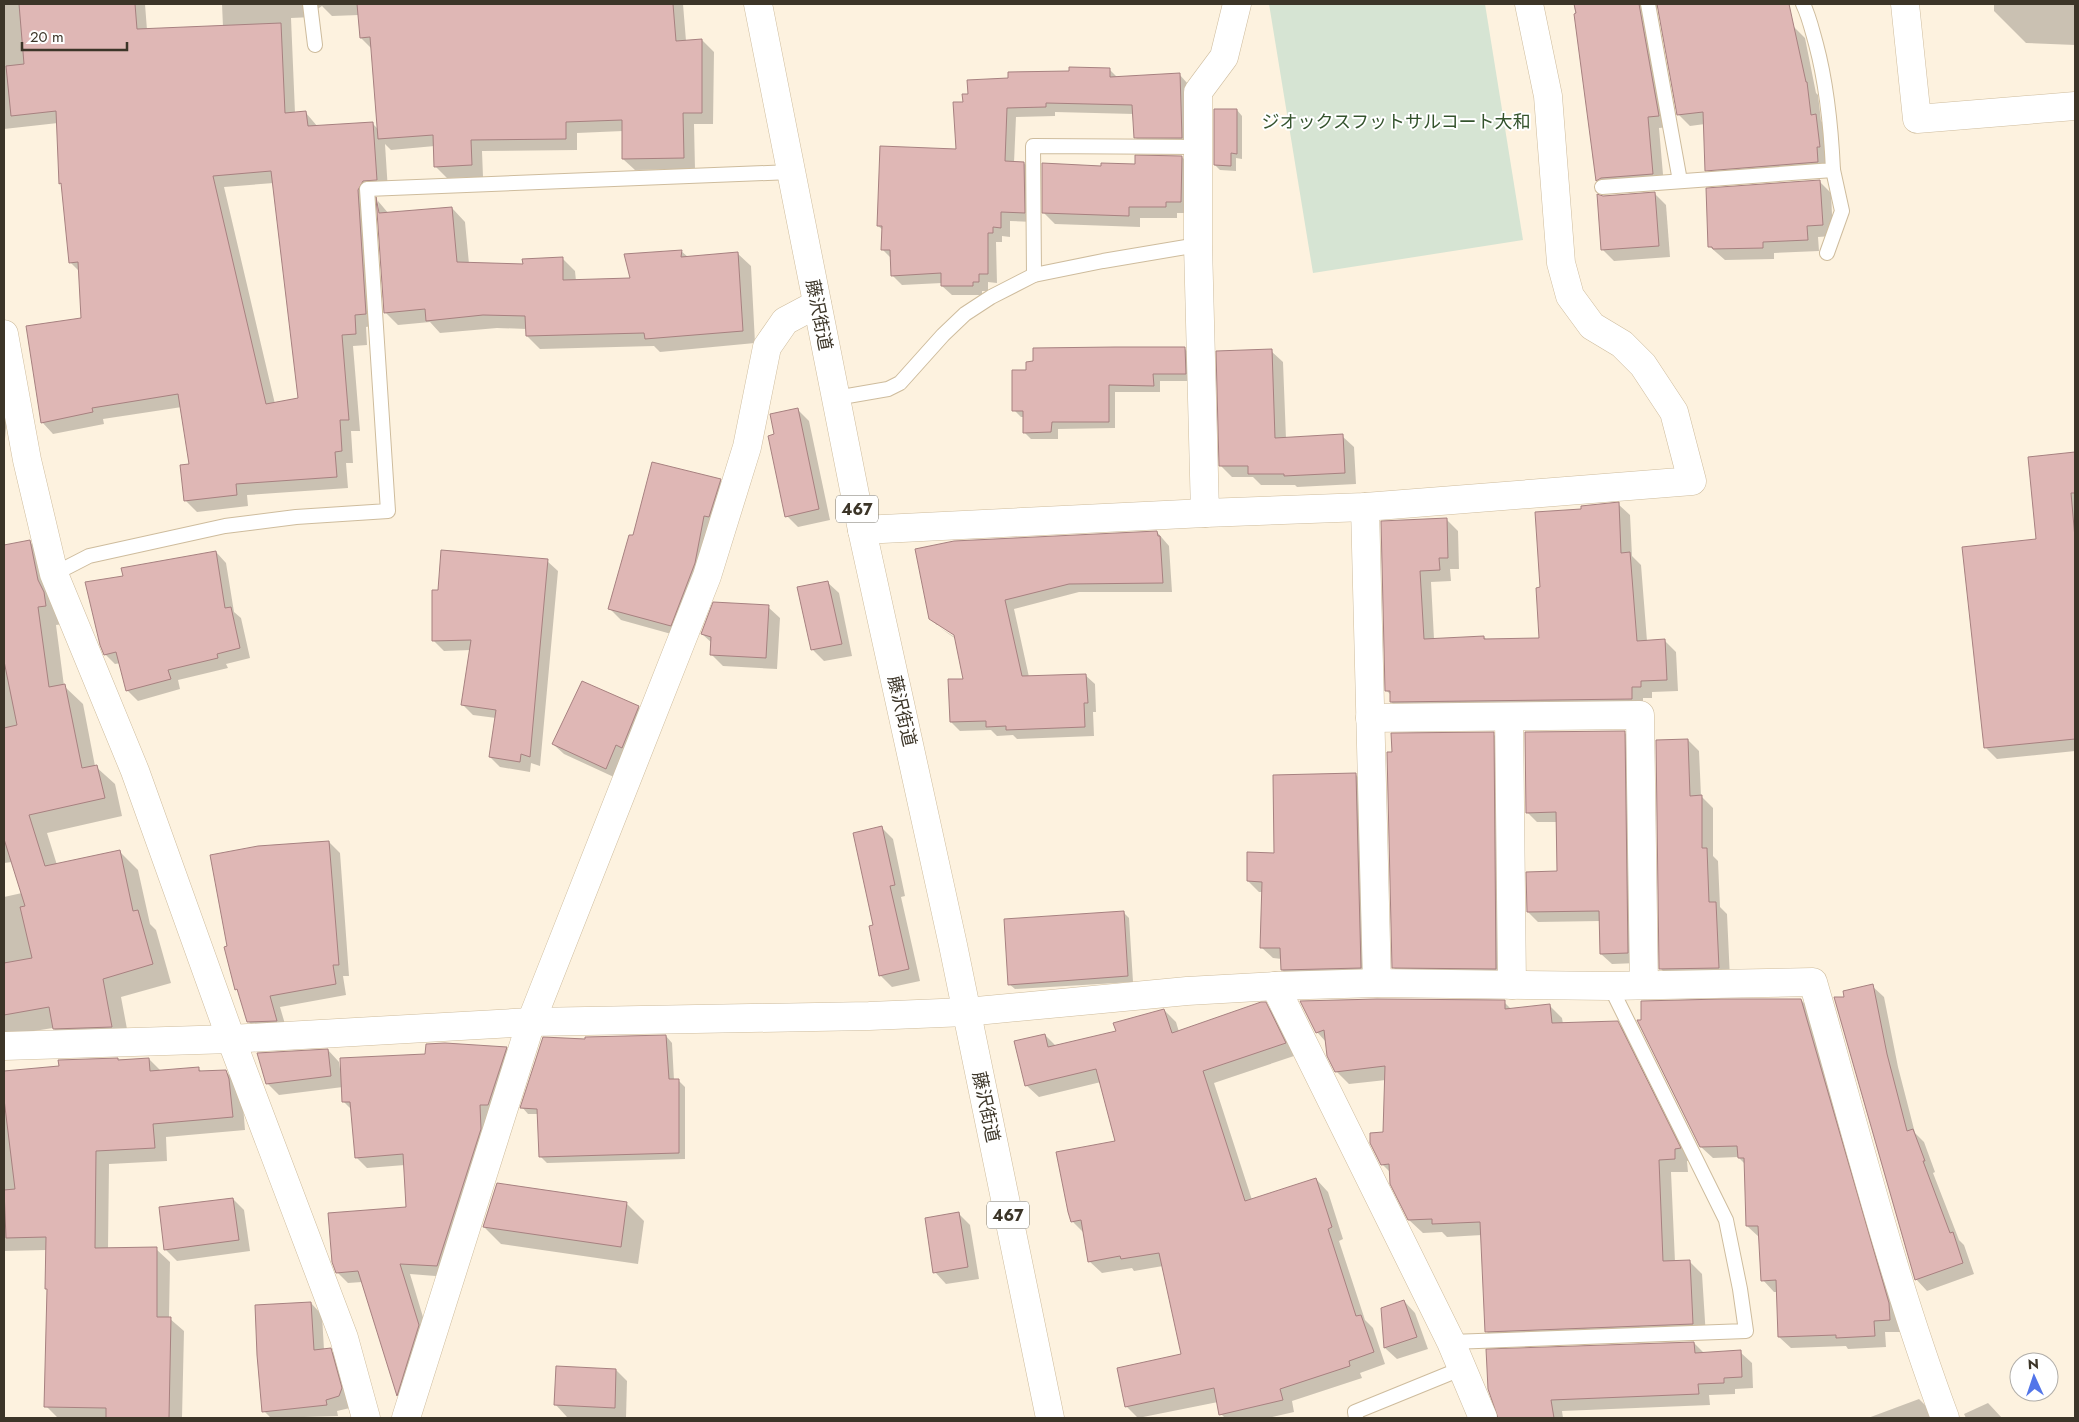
<svg xmlns="http://www.w3.org/2000/svg" width="2079" height="1422" viewBox="0 0 2079 1422" font-family="Jost,'Noto Sans JP',sans-serif">
  <rect width="100%" height="100%" fill="#fdf2df"/>
  <polygon fill="#d6e4d3" points="1269,4 1485,4 1523,240 1313,273"/>
  <g fill="#0003" fill-rule="evenodd">
    <path d="M4 4H145L147 30 223 27 222 4H683L686 41 702 40 714 52 713 124H694L695 169 635 170 623 159V131L577 133V150L482 151 483 177 447 178 436 167 435 146 391 150 385 144 388 191 374 193 369 202 377 325 366 327 367 345 353 346 360 431H351L353 463H346L348 488 247 495 248 506 197 512 185 500 190 465 182 407 103 419 104 424 53 434 42 422 82 319 80 272 70 262 63 185 60 183 58 123 4 129ZM322 6 332 16 359 15 361 38 372 49 379 130 373 124 318 127 306 113H295L291 18 313 17V12ZM274 183 300 399 275 404 224 187Z"/>
    <polygon points="1005,4 1031,4 1006,5"/>
    <polygon points="1574,4 1782,4 1786,28 1793,26 1805,38 1816,93 1818,95 1821,121 1827,127 1829,173 1718,182 1707,170 1705,124 1690,126 1678,114 1659,7 1653,9 1670,127 1659,128 1664,186 1608,192 1597,181 1596,164 1593,161 1590,117"/>
    <polygon points="1994,4 2075,4 2075,45 2026,43 1994,11"/>
    <polygon points="1109,69 1118,78 1179,74 1188,84 1191,147 1145,147 1135,137 1134,114 1055,112 1055,116 1016,117 1014,163 1024,163 1033,173 1034,222 1010,221 1010,237 1002,236 1002,242 996,242 997,283 988,282 988,291 982,291 982,295 952,295 942,286 942,283 902,285 892,275 892,259 882,249 883,230 878,226 957,150 964,103 1009,79"/>
    <polygon points="1237,110 1242,116 1242,159 1236,158 1236,171 1220,170 1215,165"/>
    <polygon points="1182,157 1193,168 1192,213 1177,213 1177,218 1140,218 1140,227 1055,224 1044,213 1102,167 1137,165"/>
    <polygon points="1819,181 1831,193 1833,236 1818,237 1819,251 1774,253 1774,259 1725,260 1709,246"/>
    <polygon points="1654,193 1666,205 1670,257 1614,261 1602,249"/>
    <polygon points="378,201 389,214 452,208 465,222 469,264 524,265 562,258 575,271 576,281 631,279 681,251 688,257 737,253 751,266 755,343 660,352 654,346 540,349 527,336 527,329 497,328 440,333 430,322 398,325 385,312"/>
    <polygon points="1185,349 1192,356 1192,381 1160,381 1160,392 1115,392 1115,428 1058,429 1058,439 1031,439 1024,432 1024,417 1021,417 1014,410 1028,371 1035,362"/>
    <polygon points="1271,351 1283,362 1286,439 1342,436 1354,447 1356,484 1297,487 1295,485 1261,485 1253,477 1232,477 1221,466"/>
    <polygon points="4,400 8,405 5,439 4,439"/>
    <polygon points="797,409 809,421 830,520 798,527 787,516 775,435"/>
    <polygon points="2075,453 2075,751 1997,759 1986,748 2038,540 2029,458"/>
    <polygon points="720,480 732,492 682,637 621,620 609,608 634,537"/>
    <polygon points="1618,504 1630,515 1632,556 1641,565 1647,641 1664,640 1676,652 1678,691 1652,692 1652,698 1643,698 1643,711 1403,713 1391,702 1391,695 1386,690 1382,523 1446,519 1458,531 1459,569 1450,569 1451,581 1431,582 1434,639 1484,637 1488,641 1541,639 1541,588 1582,510"/>
    <polygon points="1157,532 1169,546 1172,592 1079,592 1014,609 1029,677 1085,675 1095,684 1096,712 1093,712 1094,736 1017,739 1013,735 997,736 991,730 960,731 951,722 965,680 956,639 939,627 959,640 960,638 937,623 937,625 930,618"/>
    <polygon points="29,541 48,560 64,624 56,625 64,686 83,704 95,766 115,784 122,816 47,833 57,865 119,851 138,870 150,924 156,930 171,983 121,997 130,1045 72,1047 53,1028 8,1035 4,1034 4,897 22,893 12,862 4,863 4,546"/>
    <polygon points="216,552 226,563 234,612 241,618 250,658 226,664 228,668 178,680 180,689 138,701 127,690 121,663 115,664 105,654"/>
    <polygon points="547,561 558,571 540,766 531,763 530,772 500,767 490,757 496,718 473,715 462,704 471,650 444,651 433,640"/>
    <polygon points="827,582 839,593 852,656 824,661 813,650 799,588"/>
    <polygon points="768,607 780,618 777,669 723,666 711,654 712,643 702,634"/>
    <polygon points="638,707 648,718 616,778 564,754 553,744"/>
    <polygon points="1624,732 1634,742 1638,963 1612,964 1601,954 1600,921 1538,922 1528,912 1559,872 1557,822 1537,822 1527,812"/>
    <polygon points="1493,734 1505,745 1507,980 1405,979 1393,967 1393,754"/>
    <polygon points="1688,740 1699,751 1701,796 1713,808 1713,856 1718,861 1720,907 1727,914 1730,979 1672,980 1661,969"/>
    <polygon points="1356,775 1367,786 1372,979 1293,981 1282,970 1282,959 1273,958 1261,947 1263,892 1259,892 1248,881"/>
    <polygon points="882,828 893,839 905,896 901,897 920,981 892,987 880,975 874,926"/>
    <polygon points="329,842 340,853 349,976 343,976 346,995 280,1007 287,1031 260,1033 249,1022 240,993 236,989"/>
    <polygon points="1123,912 1129,918 1133,982 1015,989 1009,984"/>
    <polygon points="1872,986 1884,997 1898,1067 1915,1133 1924,1142 1935,1172 1933,1173 1959,1240 1964,1245 1974,1274 1927,1291 1916,1279 1846,998"/>
    <polygon points="1801,1000 1813,1012 1901,1332 1885,1332 1886,1347 1848,1349 1846,1346 1791,1348 1779,1337 1777,1292 1774,1292 1763,1280 1759,1237 1747,1226 1746,1165 1738,1157 1713,1158 1701,1147"/>
    <polygon points="1302,1002 1504,1002 1512,1010 1549,1005 1562,1018 1563,1024 1617,1022 1630,1036 1693,1161 1687,1161 1688,1172 1671,1172 1675,1262 1689,1261 1702,1274 1706,1337 1499,1344 1486,1331 1482,1235 1447,1237 1442,1232 1423,1233 1409,1220 1391,1173 1382,1164 1386,1080 1349,1084 1336,1071 1326,1042 1317,1032"/>
    <polygon points="1265,1004 1277,1016 1297,1055 1214,1083 1252,1200 1316,1179 1328,1192 1343,1239 1339,1241 1365,1320 1373,1328 1385,1364 1360,1373 1362,1378 1292,1401 1294,1412 1268,1418 1225,1418 1221,1414 1218,1402 1138,1418 1126,1406 1183,1355 1163,1266 1134,1271 1132,1268 1102,1273 1089,1261 1084,1233 1073,1222 1117,1142 1101,1082 1039,1097 1026,1085 1045,1035 1056,1046 1117,1032 1164,1010 1176,1022 1179,1032"/>
    <polygon points="666,1036 672,1043 674,1080 678,1080 685,1087 685,1159 547,1163 540,1156 538,1114 528,1114 522,1107"/>
    <polygon points="506,1048 517,1059 448,1277 410,1274 429,1337 408,1405 398,1395 362,1282 348,1283 337,1272 408,1208 405,1165 367,1168 356,1157 352,1110 343,1101 343,1087 279,1095 267,1083 328,1050 339,1062 340,1069 426,1056"/>
    <polygon points="149,1059 161,1071 198,1068 202,1072 225,1071 239,1084 242,1093 245,1130 166,1137 167,1161 109,1164 108,1249 156,1249 170,1262 169,1318 184,1331 182,1418 58,1418 46,1406 49,1290 47,1250 4,1251 4,1073 61,1067 60,1061"/>
    <polygon points="497,1184 627,1204 644,1221 638,1264 501,1244 484,1227"/>
    <polygon points="233,1199 244,1210 250,1251 177,1261 165,1249"/>
    <polygon points="959,1214 970,1225 979,1279 946,1284 935,1272"/>
    <polygon points="1404,1301 1415,1313 1428,1349 1397,1359 1385,1348 1383,1309"/>
    <polygon points="311,1303 322,1315 324,1350 330,1350 342,1361 350,1408 337,1411 338,1416 271,1418 264,1411"/>
    <polygon points="1694,1343 1704,1353 1740,1352 1752,1363 1753,1388 1735,1389 1735,1394 1709,1395 1710,1405 1562,1411 1563,1418 1500,1418 1499,1412"/>
    <polygon points="616,1370 627,1381 626,1418 567,1417 556,1405"/>
    <polygon points="1919,1399 1929,1409 1933,1418 1868,1418"/>
    <polygon points="1988,1403 2002,1418 1966,1418 1964,1414"/>
  </g>
  <g fill="#dfb7b5" stroke="#a78180" fill-rule="evenodd">
    <path d="M19 4H135L137 29 281 23 285 113 306 111 308 126 373 122 377 180 363 181 358 190 366 314 355 315 356 334 342 335 349 420H340L342 451 335 452 337 477 236 484 237 495 184 501 180 465 189 464 178 394 92 408 93 412 41 423 26 326 81 318 78 262 69 263 61 183 59 184 56 111 11 116 6 66 24 64ZM271 171 298 398 266 404 213 176Z"/>
    <polygon points="357,4 673,4 676,41 702,39 702,113 683,113 684,158 622,159 622,120 566,122 566,139 471,140 472,165 434,167 433,135 378,139 370,37 360,38"/>
    <polygon points="1574,4 1639,4 1659,116 1648,117 1653,174 1601,178 1596,181 1574,14 1576,13"/>
    <polygon points="1657,4 1789,4 1806,82 1807,82 1811,115 1816,114 1820,147 1817,147 1818,162 1705,171 1703,112 1677,115"/>
    <polygon points="1069,67 1110,68 1110,77 1180,73 1182,138 1134,138 1132,105 1046,103 1046,107 1007,108 1005,161 1024,162 1025,213 1001,212 1001,228 993,227 993,233 988,233 988,274 979,274 979,282 973,282 973,286 941,286 941,273 891,276 890,250 881,250 882,226 877,226 880,146 956,149 953,102 963,102 962,94 968,94 967,80 1008,78 1008,72 1069,71"/>
    <polygon points="1214,109 1237,109 1237,154 1231,153 1231,166 1214,165"/>
    <polygon points="1135,155 1182,156 1181,202 1166,202 1166,207 1129,207 1129,216 1042,213 1042,163 1101,166 1101,163 1135,164"/>
    <polygon points="1820,180 1823,225 1807,226 1808,240 1763,242 1763,248 1713,249 1712,247 1708,247 1706,188"/>
    <polygon points="1655,192 1659,246 1601,250 1597,194 1603,196"/>
    <polygon points="376,197 379,213 452,207 457,262 523,264 522,259 563,257 563,280 630,278 624,254 682,250 681,257 738,252 743,331 645,339 644,333 526,336 525,316 483,315 426,321 425,309 384,313"/>
    <polygon points="1115,347 1185,347 1186,374 1153,374 1154,386 1109,385 1109,422 1052,422 1051,432 1023,433 1023,411 1012,411 1012,370 1026,370 1026,362 1033,361 1033,348"/>
    <polygon points="1272,349 1275,438 1343,434 1345,473 1284,476 1284,474 1248,474 1248,466 1219,466 1216,351"/>
    <polygon points="798,408 819,509 785,517 768,436 774,434 770,414"/>
    <polygon points="2075,452 2075,493 2071,493 2075,538 2075,739 1984,748 1962,547 2036,539 2028,457"/>
    <polygon points="652,462 721,479 709,517 704,516 695,563 671,626 608,609 629,535 633,535"/>
    <polygon points="1619,502 1621,553 1630,552 1637,641 1665,639 1667,680 1641,681 1641,687 1632,687 1632,699 1390,702 1390,691 1385,691 1381,521 1447,518 1448,558 1439,558 1440,570 1420,571 1424,639 1484,636 1484,639 1539,638 1536,588 1540,587 1535,512 1581,509 1581,506"/>
    <polygon points="1157,531 1158,536 1160,536 1163,583 1069,584 1005,600 1022,676 1086,674 1088,703 1084,703 1085,727 1006,730 1006,726 986,727 986,721 950,722 948,679 963,679 954,635 929,619 915,549 954,541"/>
    <polygon points="30,540 38,580 44,592 46,606 38,607 49,687 65,684 82,768 97,765 105,798 29,815 45,866 120,850 133,911 138,910 153,964 103,979 112,1027 53,1029 49,1007 4,1015 4,963 32,958 20,907 25,906 4,839 4,728 17,725 4,661 4,545"/>
    <polygon points="441,550 548,559 530,757 521,754 520,762 489,757 496,710 461,705 471,640 432,641 432,590 438,590"/>
    <polygon points="216,551 225,608 231,607 240,648 217,654 218,658 168,670 171,679 126,691 116,652 104,655 100,645 85,582 123,576 121,568"/>
    <polygon points="828,581 842,644 811,650 797,587"/>
    <polygon points="713,602 769,605 766,658 710,655 711,637 701,634"/>
    <polygon points="582,681 639,706 622,748 616,745 606,769 552,744"/>
    <polygon points="1625,731 1628,953 1600,954 1599,911 1527,912 1526,872 1557,871 1556,812 1526,813 1525,732"/>
    <polygon points="1494,732 1496,969 1392,968 1387,752 1392,752 1391,733"/>
    <polygon points="1688,739 1690,796 1702,795 1702,848 1707,848 1709,902 1716,902 1719,968 1659,969 1656,740"/>
    <polygon points="1356,773 1361,968 1281,970 1280,948 1260,948 1262,882 1247,881 1247,852 1274,853 1273,775"/>
    <polygon points="882,826 895,885 890,886 909,969 879,976 869,926 873,925 853,833"/>
    <polygon points="329,841 339,965 333,965 336,984 270,996 277,1021 247,1022 237,989 235,990 224,947 227,946 210,855 258,846"/>
    <polygon points="1124,911 1128,976 1008,985 1004,919"/>
    <polygon points="1873,984 1887,1054 1907,1131 1913,1129 1925,1161 1923,1161 1950,1233 1953,1232 1963,1263 1915,1280 1834,997 1844,997 1843,991"/>
    <polygon points="1377,999 1505,1000 1505,1009 1550,1004 1552,1023 1618,1021 1681,1148 1675,1149 1675,1159 1659,1160 1663,1261 1690,1260 1693,1324 1485,1332 1480,1222 1432,1224 1432,1219 1408,1220 1390,1184 1389,1164 1381,1165 1370,1143 1370,1133 1383,1132 1385,1066 1335,1072 1327,1056 1324,1030 1316,1033 1300,1001"/>
    <polygon points="1721,999 1801,999 1889,1303 1890,1320 1874,1321 1875,1336 1836,1338 1836,1335 1778,1337 1776,1280 1761,1281 1758,1226 1746,1226 1744,1158 1738,1158 1737,1146 1700,1147 1637,1020 1641,1020 1641,1001"/>
    <polygon points="1261,1002 1266,1002 1286,1043 1203,1071 1245,1201 1316,1178 1332,1227 1328,1229 1356,1316 1361,1315 1374,1352 1349,1361 1350,1366 1280,1389 1283,1400 1219,1415 1214,1388 1125,1407 1117,1368 1181,1354 1159,1253 1121,1259 1120,1256 1088,1262 1081,1220 1071,1222 1068,1212 1056,1152 1115,1141 1096,1069 1025,1086 1014,1041 1045,1034 1048,1047 1116,1031 1113,1023 1164,1009 1172,1033"/>
    <polygon points="666,1035 669,1079 679,1079 679,1153 539,1157 537,1109 520,1108 543,1037 585,1039 585,1037"/>
    <polygon points="445,1043 507,1047 488,1105 480,1105 481,1129 437,1266 400,1264 419,1325 397,1396 358,1271 336,1273 332,1262 328,1213 406,1207 403,1154 355,1158 350,1102 342,1102 340,1058 425,1054 426,1044"/>
    <polygon points="328,1049 331,1076 266,1084 257,1053"/>
    <polygon points="118,1058 118,1060 149,1058 150,1071 199,1067 199,1071 226,1070 229,1079 233,1117 153,1124 155,1148 96,1151 95,1248 157,1247 157,1317 171,1317 169,1418 106,1418 106,1408 44,1407 47,1289 45,1289 46,1237 6,1238 4,1190 15,1189 4,1099 4,1071 59,1066 58,1060"/>
    <polygon points="497,1183 627,1202 621,1247 483,1227"/>
    <polygon points="233,1198 239,1240 164,1250 159,1207"/>
    <polygon points="959,1212 968,1267 933,1273 925,1218"/>
    <polygon points="1404,1300 1417,1337 1384,1348 1381,1308"/>
    <polygon points="311,1302 314,1350 331,1348 342,1388 339,1396 326,1400 327,1405 262,1412 257,1355 255,1305"/>
    <polygon points="1694,1342 1695,1353 1741,1350 1742,1377 1724,1378 1724,1383 1698,1384 1699,1394 1551,1400 1554,1418 1498,1418 1488,1389 1486,1349"/>
    <polygon points="556,1366 616,1369 615,1408 554,1405"/>
  </g>
  <g fill="none" stroke-linecap="round" stroke-linejoin="round">
    <g stroke="#cebc9d" stroke-width="16">
      <g id="lane">
        <polyline points="310,4 315,45"/>
        <polyline points="1648,4 1680,181"/>
        <path d="M1602 187 1833 170C1831 127 1827 85 1816 44 1812 30 1809 16 1803 4"/>
        <polyline points="1827,253 1842,211 1833,170"/>
        <polyline points="1034,275 1033,146 1199,147"/>
        <polyline points="836,398 888,389 900,383 943,335 965,314 991,297 1034,275 1103,261 1198,245"/>
        <polyline points="54,574 89,556 225,526 296,517 388,511 367,189 791,172"/>
        <polyline points="1451,1342 1746,1331 1740,1289 1726,1220 1610,986"/>
        <polyline points="1356,1418 1355,1412 1463,1368"/>
      </g>
    </g>
    <g stroke="#cebc9d" stroke-width="29">
      <g id="street">
        <polyline points="1905,4 1917,119 2075,106"/>
        <polyline points="4,334 27,460 54,574 135,771 231,1039 344,1338 366,1418"/>
        <polyline points="1365,507 1377,983"/>
        <polyline points="1205,513 1198,245 1198,92 1224,57 1237,4"/>
        <polyline points="862,530 1205,513 1365,507 1692,481 1674,412 1643,365 1622,344 1592,326 1570,296 1561,263 1548,96 1529,4"/>
        <polyline points="1509,717 1512,985"/>
        <polyline points="1370,718 1640,715 1644,985"/>
        <polyline points="1275,986 1451,1342 1483,1418"/>
        <path d="M4 1046 231 1039 531 1022 869 1016 966 1012 1187 991 1275 986 1377 983 1610 986 1813 982C1855 1128 1892 1276 1945 1418"/>
        <polyline points="406,1418 531,1022 707,576 747,447 767,347 785,321 817,304"/>
      </g>
    </g>
    <g stroke="#cebc9d" stroke-width="29">
      <polyline id="highway" points="758,4 862,530 953,945 1050,1418"/>
    </g>
    <use href="#lane" stroke="#fff" stroke-width="14"/>
    <use href="#street" stroke="#fff" stroke-width="28"/>
    <use href="#highway" stroke="#fff" stroke-width="28"/>
  </g>
  <g text-anchor="middle" stroke-width="4" stroke-linejoin="round" paint-order="stroke">
    <g fill="#fff" stroke="#767268" stroke-width="1">
      <rect x="836" y="495.5" width="42" height="27" rx="4"/>
      <rect x="987" y="1201.5" width="42" height="27" rx="4"/>
    </g>
    <g font-size="16" font-weight="bold" fill="#3c3528">
      <text x="857" y="515">467</text>
      <text x="1008" y="1221">467</text>
    </g>
    <g font-size="18" fill="#34532d" stroke="#fff">
      <text x="1396" y="128">ジオックスフットサルコート大和</text>
    </g>
    <g font-size="18" fill="#3c3528" stroke="#fff">
      <text transform="translate(819 315) rotate(79)" y="6">藤沢街道</text>
      <text transform="translate(902 711) rotate(77)" y="6">藤沢街道</text>
      <text transform="translate(986 1107) rotate(78)" y="6">藤沢街道</text>
    </g>
  </g>
  <rect width="2079" height="1422" fill="none" stroke="#3c3528" stroke-width="10"/>
  <g transform="translate(2034 1377) rotate(357)"><circle r="24" fill="#ffffff" stroke="#b1aea9"/>
  <path d="M0-4L9 19L0 12L-9 19Z" fill="#5275e9"/>
  <text y="-8" font-size="14" font-weight="bold" text-anchor="middle" fill="#3c3528">N</text>
  </g>
  <path d="M22 42v8h105v-8" fill="none" stroke="#3c3528" stroke-width="2.5"/>
  <text x="30" y="42" font-size="15" fill="#3c3528" stroke="#ffffff" stroke-width="4" paint-order="stroke">20 m</text>
</svg>
